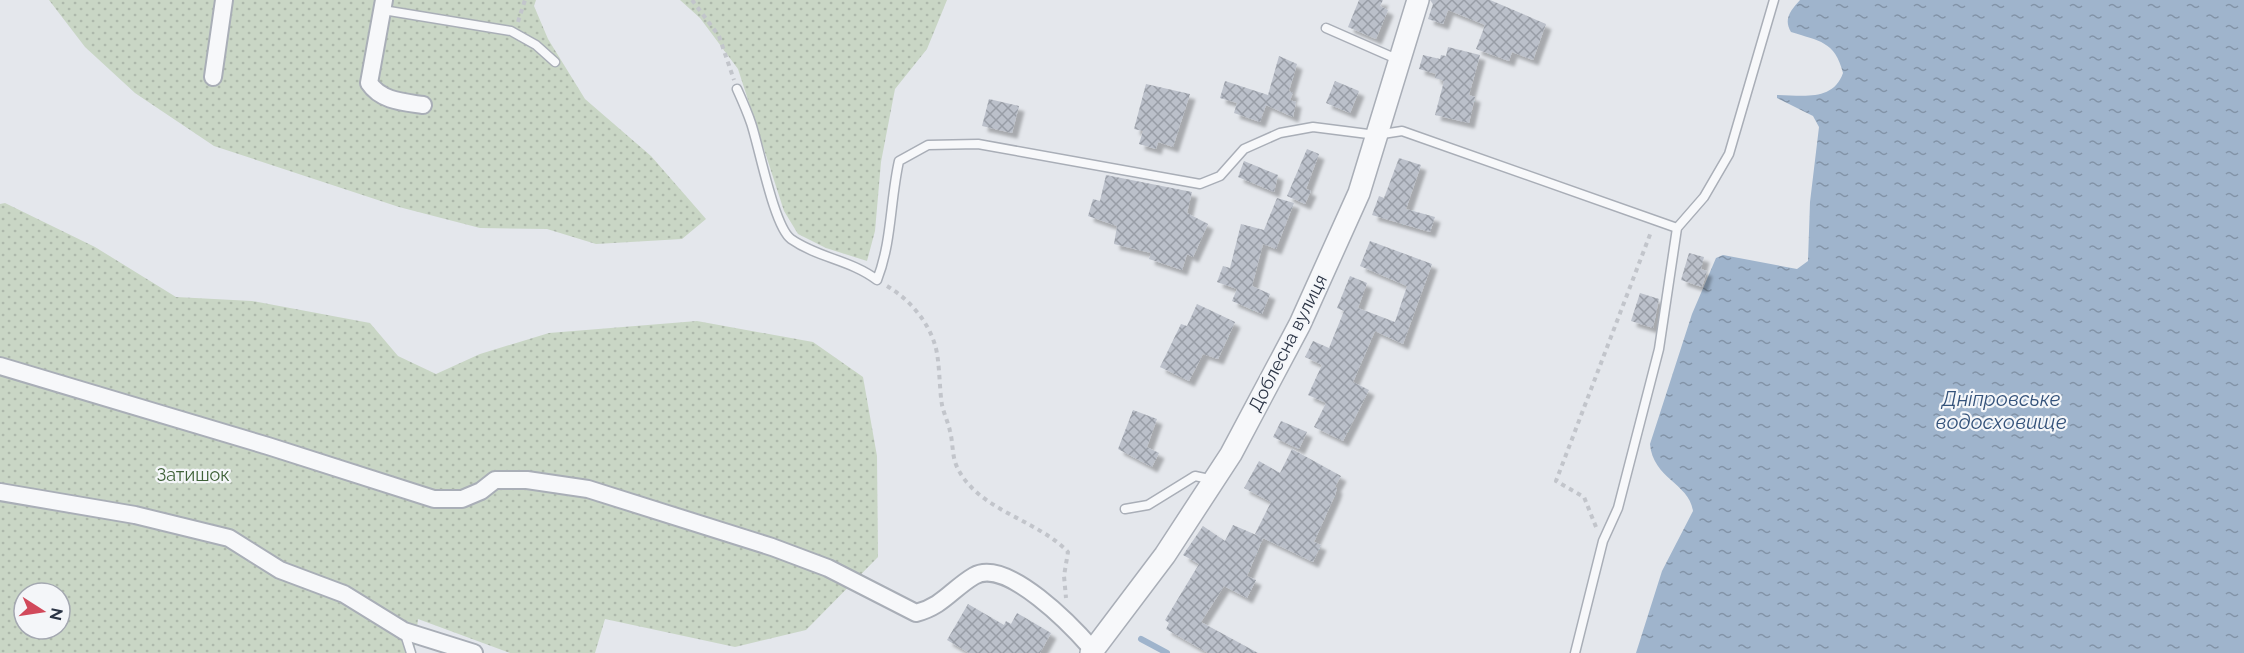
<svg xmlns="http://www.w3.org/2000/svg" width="2244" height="653" viewBox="0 0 2244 653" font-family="Raleway,sans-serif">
  <defs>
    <pattern id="grass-dots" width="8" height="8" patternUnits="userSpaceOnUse" patternTransform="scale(1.5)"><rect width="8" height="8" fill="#c9d6c5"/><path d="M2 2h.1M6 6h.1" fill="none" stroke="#adb8ab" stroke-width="1.8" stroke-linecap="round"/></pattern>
    <pattern id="water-ripples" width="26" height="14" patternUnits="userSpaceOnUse" patternTransform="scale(1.5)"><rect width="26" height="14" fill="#9fb4cc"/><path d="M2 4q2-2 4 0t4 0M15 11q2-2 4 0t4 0" fill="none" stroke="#8293a7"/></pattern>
    <pattern id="building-cross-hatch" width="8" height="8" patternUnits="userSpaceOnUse" patternTransform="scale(1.5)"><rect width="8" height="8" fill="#bbc0ca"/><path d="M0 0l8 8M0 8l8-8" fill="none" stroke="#989da6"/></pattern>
    <filter id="shadow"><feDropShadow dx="5.5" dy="5.5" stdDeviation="1.5" flood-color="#0004"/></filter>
  </defs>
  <rect width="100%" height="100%" fill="#e4e7ec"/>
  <g fill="url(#grass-dots)" fill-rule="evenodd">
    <polygon points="49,0 536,0 534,6 548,39 585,99 651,156 706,219 682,239 596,244 547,229 480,228 399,207 214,146 135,93 85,47"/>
    <polygon points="680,0 947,0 927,49 895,89 881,162 875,231 867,261 826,248 798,234 784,211 738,69 700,18"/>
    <path d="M5 203 95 247 176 297 252 301 370 323 398 356 436 374 480 354 549 333 697 321 813 342 863 377 877 456 878 557 806 630 735 647 605 619 595 653H510L418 619 414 653H0V204ZM24 593H60V629H24Z"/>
  </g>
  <path fill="url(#water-ripples)" d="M1800 0H2244V653H1636L1662 571 1693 511C1689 483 1653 479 1650 444L1692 314 1716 258 1723 255 1797 269 1808 261 1810 202 1819 127 1813 116 1777 98V95C1802 95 1833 102 1843 73 1835 41 1819 41 1791 32 1783 19 1791 10 1800 0Z"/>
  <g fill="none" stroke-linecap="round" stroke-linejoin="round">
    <polyline stroke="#9fb4cc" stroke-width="6" points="1141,639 1167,653"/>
  </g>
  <g fill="url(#building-cross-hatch)" filter="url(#shadow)">
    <polygon points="1359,0 1383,0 1380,6 1388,10 1376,39 1348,27"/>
    <polygon points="1430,0 1490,0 1546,24 1533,60 1512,52 1509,61 1476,49 1485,25 1448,10 1443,24 1428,19 1433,4"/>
    <polygon points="1448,47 1480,55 1469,95 1475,97 1469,123 1435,115 1444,81 1435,78 1436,74 1419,69 1423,55 1440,59 1441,55 1446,56"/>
    <polygon points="1279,56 1297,64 1289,91 1293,93 1290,100 1296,102 1293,117 1266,105 1260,122 1234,113 1237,103 1220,98 1225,81 1268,95"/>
    <polygon points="1335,81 1359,91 1350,113 1326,103"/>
    <polygon points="1146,84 1190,94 1173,147 1158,142 1156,149 1139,144 1143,131 1134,129"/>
    <polygon points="989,99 1019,106 1012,133 982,126"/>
    <polygon points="1307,149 1319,154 1306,189 1311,191 1305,204 1287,196"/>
    <polygon points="1399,158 1421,165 1406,209 1435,217 1430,232 1372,215 1379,196 1384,198"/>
    <polygon points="1244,161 1278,175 1274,192 1238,177"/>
    <polygon points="1106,175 1192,192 1187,213 1208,224 1193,257 1187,254 1182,270 1149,259 1151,253 1114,244 1117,226 1088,216 1093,199 1100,201"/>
    <polygon points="1277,198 1294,203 1276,249 1263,244 1252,286 1270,294 1262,314 1232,301 1237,289 1217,282 1223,266 1230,268 1241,224 1264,230"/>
    <polygon points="1370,241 1432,264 1403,344 1375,331 1353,382 1369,390 1343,441 1314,427 1326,403 1308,395 1322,365 1305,357 1313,341 1329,348 1344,311 1337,308 1350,276 1367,283 1358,308 1395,322 1407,286 1360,266"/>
    <polygon points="1689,253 1704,257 1701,269 1707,271 1702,287 1681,280"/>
    <polygon points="1640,293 1659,299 1653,328 1631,321"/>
    <polygon points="1197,304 1235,322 1218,359 1203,354 1189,381 1160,367 1181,324 1187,326"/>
    <polygon points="1133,410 1157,419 1147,447 1159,453 1152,467 1118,449"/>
    <polygon points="1281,421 1307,432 1299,449 1273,437"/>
    <polygon points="1292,449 1341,476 1335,487 1337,488 1335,495 1314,542 1321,545 1313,562 1263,538 1247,576 1256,580 1247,598 1224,586 1201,622 1258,653 1208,653 1166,629 1169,623 1165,620 1199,564 1183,555 1203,526 1225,541 1233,525 1261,537 1255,534 1271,502 1244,488 1259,461 1280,473"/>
    <polygon points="968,604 1004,625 1006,621 1011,624 1017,613 1051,633 1040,653 969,653 947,640"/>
  </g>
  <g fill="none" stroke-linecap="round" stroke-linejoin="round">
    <g stroke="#a9aeb7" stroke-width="11">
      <g id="service">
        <polyline points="383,10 511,31 536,45 555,62"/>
        <polyline points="1326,28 1399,60"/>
        <path d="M737 89C742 100 747 111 751 123 759 146 774 227 791 239 818 258 851 260 877 280 892 242 890 201 899 161L928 145 978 144 1200 184 1220 176 1244 149 1280 133 1313 127 1376 135 1402 131 1677 228"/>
        <polyline points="1125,509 1148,505 1195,476 1214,480"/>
        <polyline points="404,631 411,653"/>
        <polyline points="1575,653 1603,541 1618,508 1659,349 1677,228 1704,197 1729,154 1774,0"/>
      </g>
    </g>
    <g stroke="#a9aeb7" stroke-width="20">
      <g id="minor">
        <path d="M384 0 369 83C381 101 403 102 423 105"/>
        <polyline points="213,77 224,0"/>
        <path d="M0 366 268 446 434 499H462L481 491 495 480H527L588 489 772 547 828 568 916 613C943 606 952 589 974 576 1007 557 1074 628 1093 650"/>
        <polyline points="0,492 135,515 229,538 280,570 344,594 404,631 474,653"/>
      </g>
    </g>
    <g stroke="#a9aeb7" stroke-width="24">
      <polyline id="tertiary" points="1091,653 1165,555 1231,454 1300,324 1359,193 1418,0"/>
    </g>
    <g stroke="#c2c5cb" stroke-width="4" stroke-dasharray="4.5 4.5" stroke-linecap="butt">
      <polyline points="692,0 719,36 734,80"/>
      <polyline points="518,22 525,0"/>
      <path d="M887 286C909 299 928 321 935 345 940 361 939 387 942 405 944 414 948 422 950 431 953 442 952 457 957 467 978 511 1037 519 1068 552L1064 576 1066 598"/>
      <polyline points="1596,527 1584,497 1556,481 1651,232"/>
    </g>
    <use href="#service" stroke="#f7f8fa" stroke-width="8"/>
    <use href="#minor" stroke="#f7f8fa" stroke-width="16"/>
    <use href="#tertiary" stroke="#f7f8fa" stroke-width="21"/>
  </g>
  <g text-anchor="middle" stroke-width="4.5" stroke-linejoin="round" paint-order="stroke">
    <g font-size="18" fill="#2b3445" stroke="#f4f6f9">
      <text transform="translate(1288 343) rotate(-63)" y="6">Доблесна вулиця</text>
    </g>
    <g font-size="18" fill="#3f6138" stroke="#f4f6f9">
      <text x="193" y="481">Затишок</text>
    </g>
    <g font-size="20" font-style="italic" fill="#34527a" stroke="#f4f6f9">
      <text x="2001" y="406">Дніпровське<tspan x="2001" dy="23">водосховище</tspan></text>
    </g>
  </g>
  <g transform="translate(42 611) rotate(102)"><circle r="28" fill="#f4f6f9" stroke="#a4a8b1" stroke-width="1.5"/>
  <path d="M0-4.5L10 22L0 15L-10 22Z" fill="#d1495b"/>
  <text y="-9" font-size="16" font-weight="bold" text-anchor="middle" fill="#2b3445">N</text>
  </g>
</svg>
